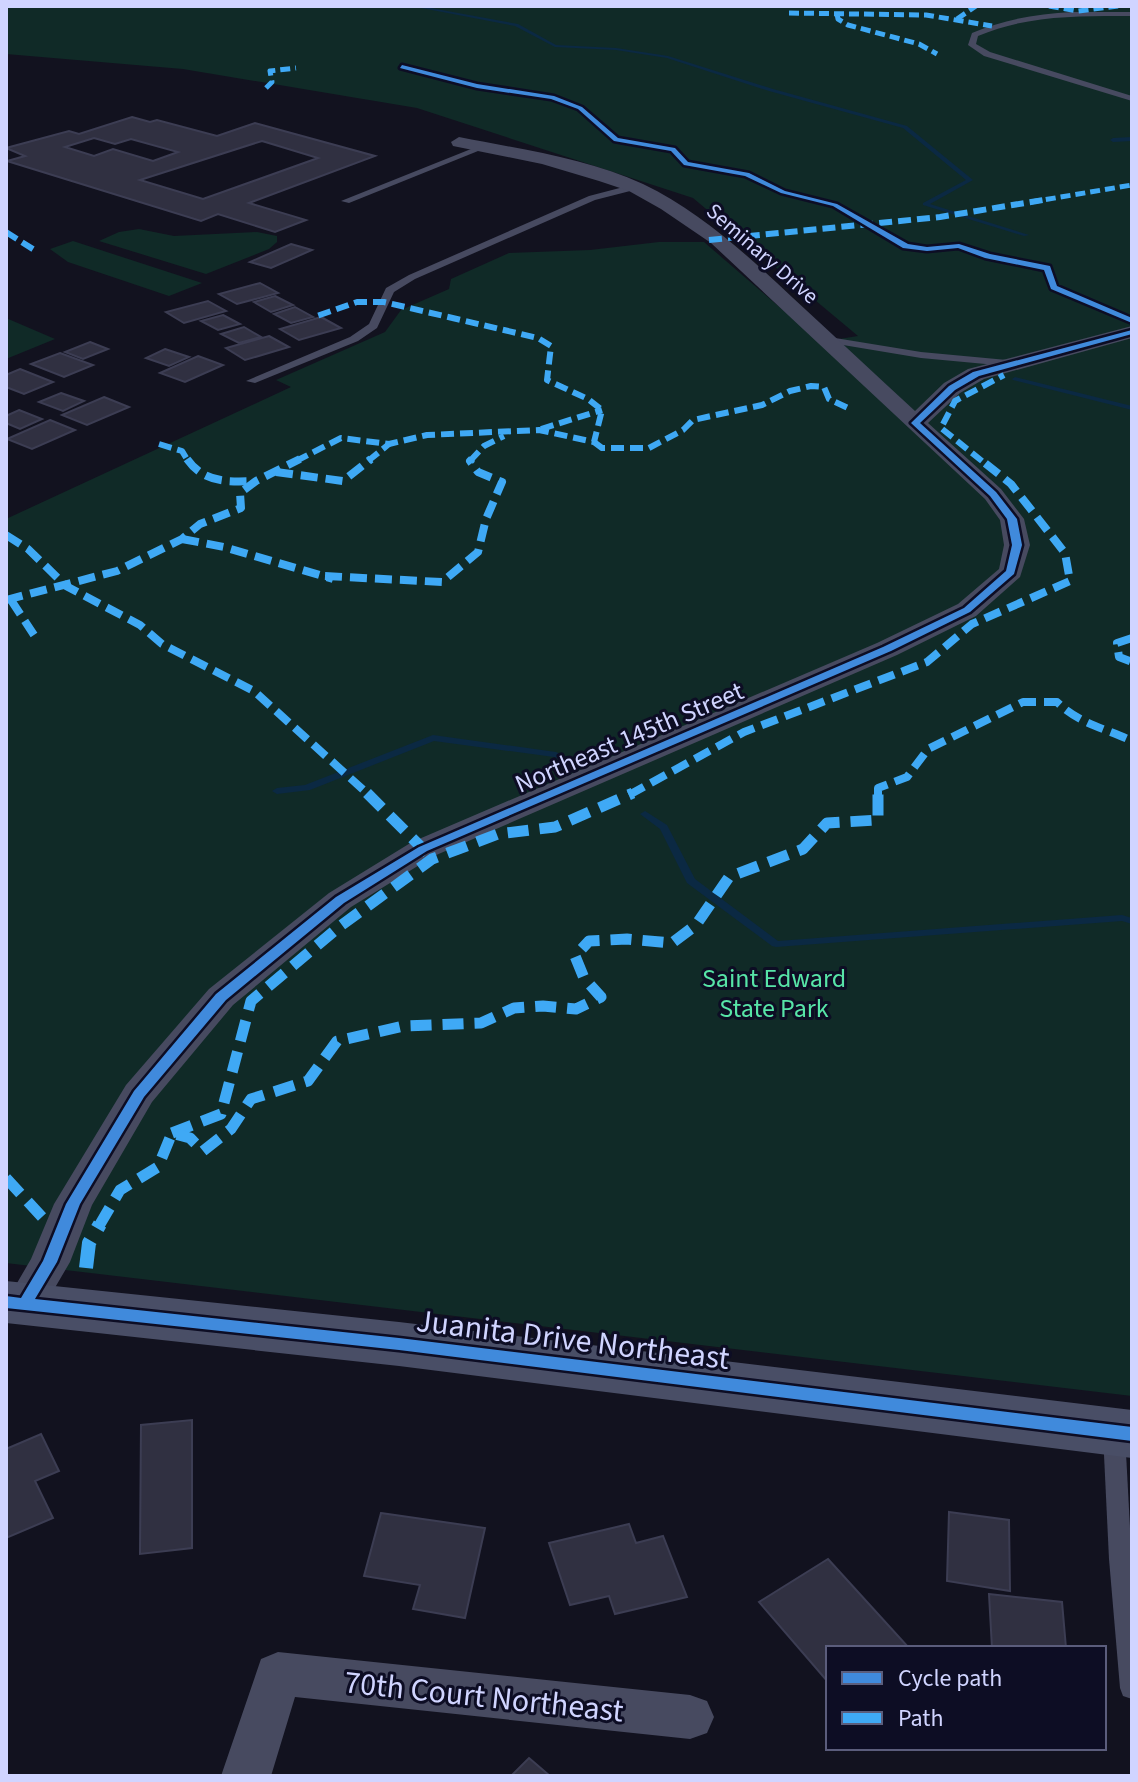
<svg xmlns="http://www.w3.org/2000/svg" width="1138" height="1782" viewBox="0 0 1138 1782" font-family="'Source Sans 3',sans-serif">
  <rect width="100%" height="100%" fill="#12121f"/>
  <g fill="#102a27">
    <polygon points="6,6 1132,6 1132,1396 6,1263 6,519 291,387 276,380 385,332 401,310 449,289 451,279 509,253 590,250 659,242 704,242 820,342 858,336 693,198 417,108 183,69 6,54"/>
    <polygon points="139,229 174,236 257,232 277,236 277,242 269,249 206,274 99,241 119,232"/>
    <polygon points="73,241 202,283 169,296 68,262 50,249"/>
    <polygon points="6,318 55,339 6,359"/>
  </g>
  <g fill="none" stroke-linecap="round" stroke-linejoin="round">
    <g fill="#0b2943" fill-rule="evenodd">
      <polygon points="411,6 420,6 518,24 556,45 616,48 668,56 773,89 907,126 973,180 930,204 1029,235 1024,236 923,205 923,203 966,180 903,128 769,91 667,58 616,50 555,47 515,26"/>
      <polygon points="1132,137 1132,141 1113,142 1110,140 1113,138"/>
      <polygon points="1015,377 1132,406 1132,410 1013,380 1012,379"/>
      <polygon points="433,735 556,752 582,764 577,767 554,757 434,741 310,790 277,794 272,791 277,788 305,785"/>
      <polygon points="645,811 667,825 695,879 778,941 1122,915 1132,918 1132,924 1122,921 776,947 772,946 687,883 660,829 640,814"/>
    </g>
  </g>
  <g fill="#303041" stroke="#3c3d53" stroke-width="2" fill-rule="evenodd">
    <path d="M132 117 150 122 157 120 217 136 255 123 375 156 249 203 306 220 275 232 218 214 201 221 7 161 25 156 6 148 69 131 79 134ZM94 138 115 144 131 139 178 152 153 161 113 149 94 156 65 147ZM262 141 318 158 203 199 140 180Z"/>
    <polygon points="291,244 312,250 271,268 250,262"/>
    <polygon points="260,283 278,293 237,304 219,294"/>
    <polygon points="275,296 293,305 271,312 254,302"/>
    <polygon points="208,301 226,311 184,323 166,312"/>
    <polygon points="295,307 313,317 291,323 274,314"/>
    <polygon points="223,315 240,324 218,330 201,321"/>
    <polygon points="321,317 341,328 299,340 280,329"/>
    <polygon points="244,327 261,337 239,343 221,334"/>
    <polygon points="269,336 289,347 245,360 226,348"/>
    <polygon points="90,342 108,349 83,359 65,352"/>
    <polygon points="165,349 189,357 169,366 146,358"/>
    <polygon points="60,353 93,365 64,377 31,364"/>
    <polygon points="198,356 223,365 185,382 160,373"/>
    <polygon points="20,369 53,382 24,394 6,387 6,375"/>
    <polygon points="61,393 84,401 63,411 39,402"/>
    <polygon points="104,397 129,407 87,425 62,415"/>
    <polygon points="19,410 42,419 20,429 6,423 6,416"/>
    <polygon points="50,420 75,430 32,449 7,439"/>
    <polygon points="192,1420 192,1548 140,1554 141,1425"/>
    <polygon points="41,1434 59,1471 35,1481 53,1518 6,1538 6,1449"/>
    <polygon points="949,1512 1009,1520 1010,1591 947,1581"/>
    <polygon points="381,1513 485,1528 465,1618 413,1609 420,1585 364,1576"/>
    <polygon points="629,1524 636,1543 663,1536 687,1597 615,1614 609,1596 570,1605 549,1543"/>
    <polygon points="828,1559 909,1648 828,1648 828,1682 759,1602"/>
    <polygon points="989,1594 1062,1602 1066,1648 992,1648"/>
    <polygon points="529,1758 550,1776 511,1776"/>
  </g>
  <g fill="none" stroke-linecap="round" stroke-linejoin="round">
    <g fill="#474a60" fill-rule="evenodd">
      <path d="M1072 12H1132V16C1079 16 1027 15 978 36L976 44 990 52 1132 96V101L984 56 968 45 972 33C1005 19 1037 14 1072 12Z"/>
      <polygon points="481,145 488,147 349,203 341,201"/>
      <polygon points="635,184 638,185 638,189 595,200 415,279 394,292 377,328 358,341 255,383 246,381 350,337 369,324 386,288 409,275 589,196"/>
      <polygon points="829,337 921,352 1007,360 1012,363 1007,366 921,358 825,342 824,340"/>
      <polygon points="1114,1425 1122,1428 1125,1434 1132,1565 1132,1699 1123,1696 1120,1688 1109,1559 1103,1434 1106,1428"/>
    </g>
    <g fill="#474a60" fill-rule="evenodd">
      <path d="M459 137C519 149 587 158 643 184 701 212 747 255 793 298 834 336 874 373 915 411L944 383 968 369 1132 326V338L984 379 960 393 928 423 1001 489 1024 519 1030 545 1020 577 976 616 897 655 434 856 351 907 233 1005 152 1102 92 1205 70 1262 39 1315 25 1319 11 1315 6 1302 31 1259 54 1204 126 1085 209 989 329 893 412 842 877 643 958 604 999 569 1004 545 1000 520 985 499 711 243 661 209 629 191 599 181 542 164 453 146 451 142Z"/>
      <polygon points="278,1652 690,1695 707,1701 714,1717 707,1733 690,1739 295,1697 271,1776 221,1776 261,1659"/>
    </g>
    <polygon fill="#494e66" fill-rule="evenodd" points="6,1281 399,1322 1132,1410 1132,1458 399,1366 6,1323"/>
    <g stroke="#3fa9f5" stroke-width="5" stroke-dasharray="10 5" stroke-linecap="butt">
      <polyline points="1049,6 1078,11 1118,6"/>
      <polyline points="789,13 926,15 992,26"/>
      <polyline points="837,14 838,19 848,25 919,44 937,54"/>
      <polyline points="957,19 976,6"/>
      <polyline points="266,88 272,82 270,71 296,68"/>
      <polyline points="1031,202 1132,185"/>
    </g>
    <g stroke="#3fa9f5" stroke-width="6" stroke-dasharray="13 6" stroke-linecap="butt">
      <polyline points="6,232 36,251"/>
      <polyline points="709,240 940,217 1043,200"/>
      <polyline points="541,429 602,410"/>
      <polyline points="594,442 602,448 649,448 683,430 693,420 762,405 790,391 811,386 824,387 829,399 850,409"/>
      <polyline points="159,444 182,451 188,461"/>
      <polyline points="296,461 341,438 389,444 427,435 539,430 594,442 602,410 588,399 547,380 551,346 538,338 384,302 357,302 314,317"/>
      <polyline points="368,461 389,444"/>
      <polyline points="470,461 484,446 504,436"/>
      <polyline points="982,461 941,428 955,401 1004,375"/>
    </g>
    <g stroke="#3fa9f5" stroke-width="8" stroke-dasharray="17 8" stroke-linecap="butt">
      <path d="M187 459C204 483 227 482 255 481"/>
      <polyline points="276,472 343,481 371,459"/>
      <polyline points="6,535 28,549 66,586 140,625 162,644 254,691 369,795"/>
      <polyline points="182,539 224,547 333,579"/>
      <polyline points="325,576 442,582 478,552 486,519 502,482 478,472 470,461 472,459"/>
      <polyline points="6,600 117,571 182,539 200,524 241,508 240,493 256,481 300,459"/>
      <polyline points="11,600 34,635"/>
      <polyline points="1132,638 1117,643 1119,657 1132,662"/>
      <polyline points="629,795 744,732 927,662 972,624 1070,581 1065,553 1011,484 980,459"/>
      <path d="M878 795V788L907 777 928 749 1023 702H1057C1078 723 1104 728 1132 741"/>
    </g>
    <g stroke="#3fa9f5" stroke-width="11" stroke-dasharray="21 11" stroke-linecap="butt">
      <polyline points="367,793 427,853"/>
      <polyline points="172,1133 221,1114 251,1001 339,927 432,859 498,834 555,827 633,793"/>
      <polyline points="6,1178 43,1218"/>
      <polyline points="99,1226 120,1190 158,1167 172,1133 190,1138 203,1151 231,1129 251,1099 308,1081 337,1041 404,1026 481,1023 514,1008 543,1006 576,1009 601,997 584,978 575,956 589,941 627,939 672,943 696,925 729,877 803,849 827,823 878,820 878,793"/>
    </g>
    <polyline stroke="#3fa9f5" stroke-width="14" stroke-dasharray="28 14" stroke-linecap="butt" points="86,1268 89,1243 100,1224"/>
    <g stroke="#0d0d24" stroke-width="5">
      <g id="cycleway">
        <polygon points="402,65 477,84 554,96 582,107 618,138 675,148 688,162 749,173 785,191 837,204 908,244 927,247 959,244 990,254 1050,266 1057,286 1132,318 1132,323 1051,289 1044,270 985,258 958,248 927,251 903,248 833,206 781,193 745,176 684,165 671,151 614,141 578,109 551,99 477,88 400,68"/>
        <polygon points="1132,330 1132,334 979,376 955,390 920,423 996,492 1017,519 1022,545 1014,574 970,612 891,651 427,851 344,903 226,1000 144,1097 80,1204 57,1262 35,1299 399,1338 1132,1427 1132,1441 399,1350 6,1308 6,1296 21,1298 43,1261 66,1204 134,1091 216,994 336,897 419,847 883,647 964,608 1006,571 1012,545 1007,519 990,496 911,423 949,386 973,372"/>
      </g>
    </g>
    <use href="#cycleway" fill="#408adc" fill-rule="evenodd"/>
  </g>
  <g text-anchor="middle" stroke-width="6" stroke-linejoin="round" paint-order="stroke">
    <g font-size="22" fill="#d0d4ff" stroke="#0d0d24">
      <text transform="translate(763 253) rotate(41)" y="8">Seminary Drive</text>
    </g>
    <g font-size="26" fill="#d0d4ff" stroke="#0d0d24">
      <text transform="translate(629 737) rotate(-23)" y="9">Northeast 145th Street</text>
    </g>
    <g font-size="26" fill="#57e4a7" stroke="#0d0d24">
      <text x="774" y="987">Saint Edward<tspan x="774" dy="30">State Park</tspan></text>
    </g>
    <g font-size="32" fill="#d0d4ff" stroke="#0d0d24">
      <text transform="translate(573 1339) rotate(7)" y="11">Juanita Drive Northeast</text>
      <text transform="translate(484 1696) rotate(6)" y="11">70th Court Northeast</text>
    </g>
  </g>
  <rect width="1138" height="1782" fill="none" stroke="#d0d4ff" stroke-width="16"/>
  <rect x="826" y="1646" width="280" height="104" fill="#0d0d24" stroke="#5b5d7c" stroke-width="2"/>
  <rect x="842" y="1672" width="40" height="12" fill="#408adc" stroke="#5b5d7c" stroke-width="2"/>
  <text x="898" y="1686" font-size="24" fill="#d0d4ff">Cycle path</text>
  <rect x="842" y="1712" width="40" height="12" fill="#3fa9f5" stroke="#5b5d7c" stroke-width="2"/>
  <text x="898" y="1726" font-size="24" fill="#d0d4ff">Path</text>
</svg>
